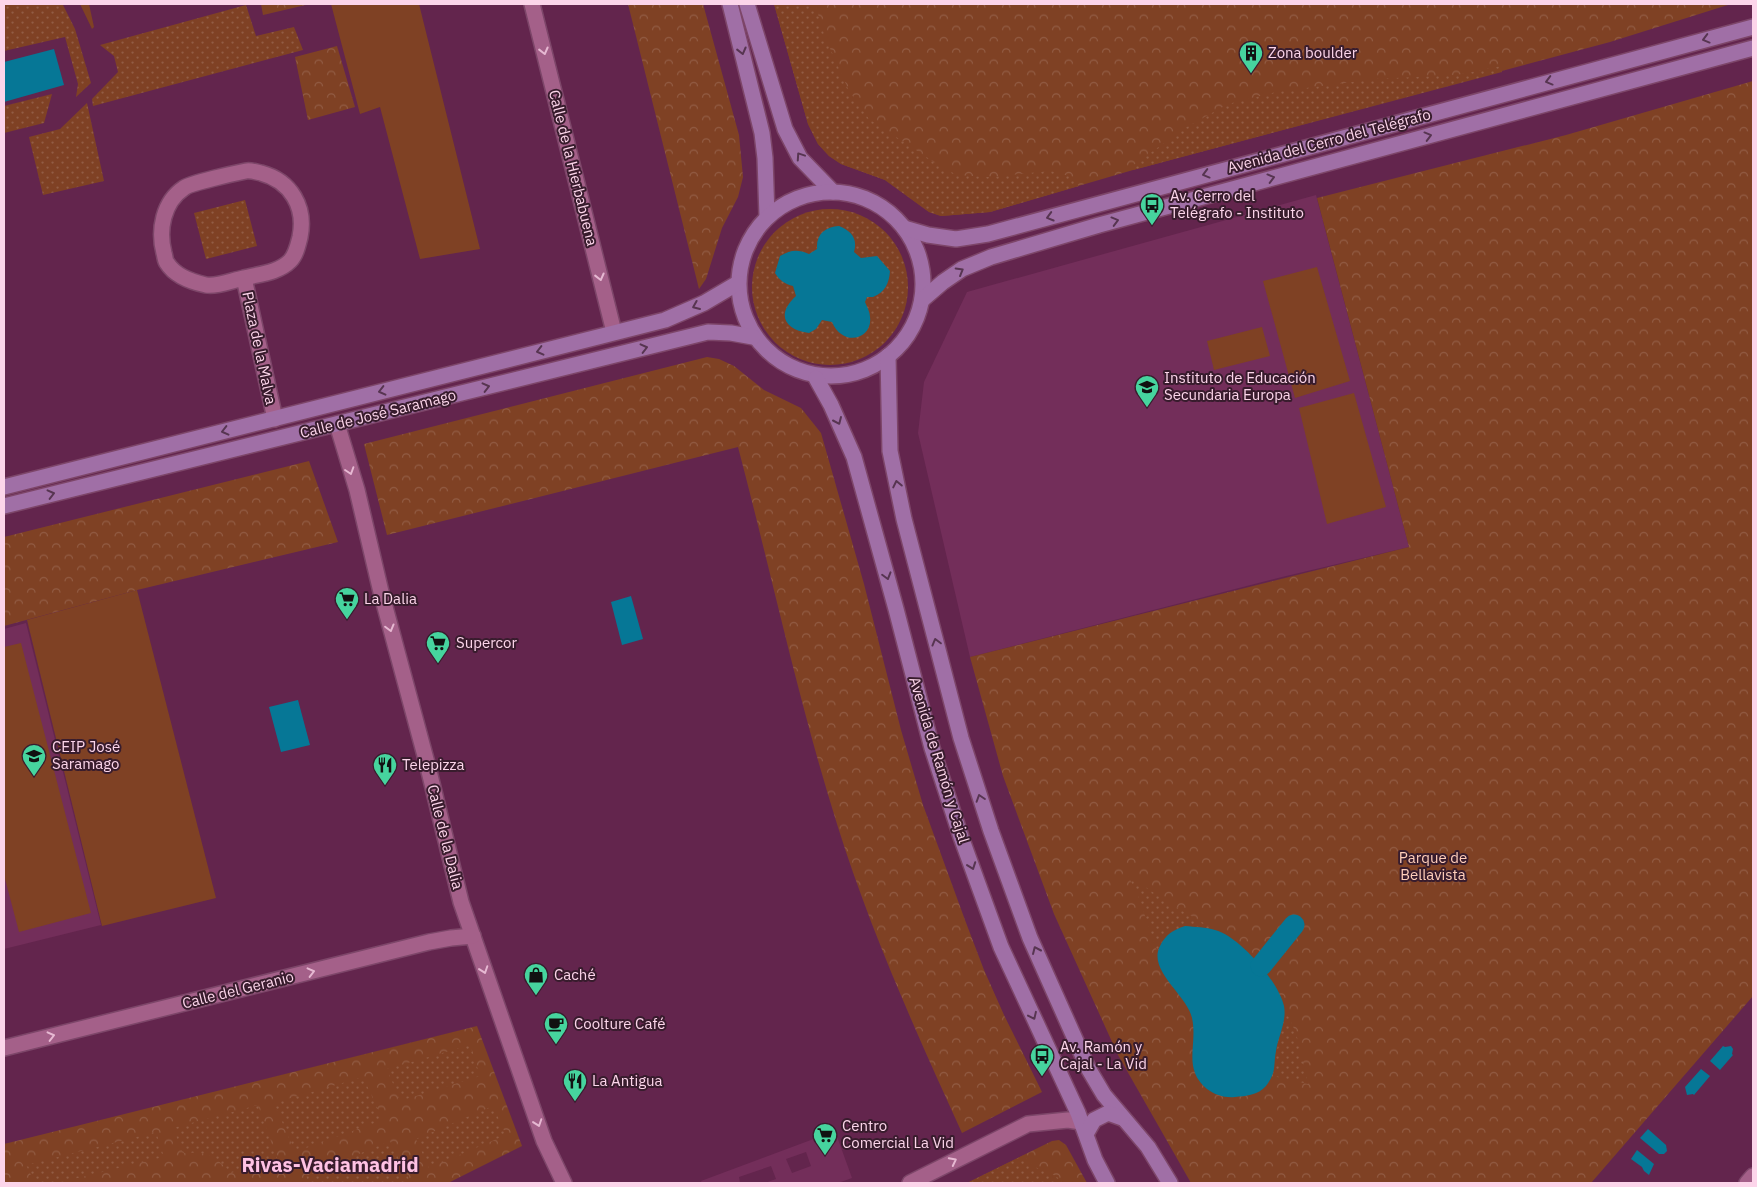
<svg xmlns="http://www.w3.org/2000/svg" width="1757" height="1187" viewBox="0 0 1757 1187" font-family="'IBM Plex Sans',sans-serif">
  <defs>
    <pattern id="forest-crowns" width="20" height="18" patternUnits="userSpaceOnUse" patternTransform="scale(1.25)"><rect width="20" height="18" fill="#7f4124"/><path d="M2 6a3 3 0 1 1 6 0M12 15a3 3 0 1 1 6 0" fill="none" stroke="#925c44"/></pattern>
    <pattern id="garden-dots" width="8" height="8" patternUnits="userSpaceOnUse" patternTransform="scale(1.25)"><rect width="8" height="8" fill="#7f4124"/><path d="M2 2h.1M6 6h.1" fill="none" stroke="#925c44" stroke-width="1.8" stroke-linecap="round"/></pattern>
  </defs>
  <rect width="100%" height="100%" fill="#63254d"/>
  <g fill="#732e5a" fill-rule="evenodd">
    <polygon points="1316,195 1409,547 1282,577 970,657 918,433 924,382 967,292"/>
    <polygon points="26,623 101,925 4,949 4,629"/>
    <path d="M835 1131 852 1178 838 1183H765L776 1179 771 1166 739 1177 740 1183H702L701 1181ZM806 1152 811 1166 792 1173 786 1159Z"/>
  </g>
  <g fill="#7f4124">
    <polygon points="80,4 89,4 94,27 92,29"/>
    <polygon points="331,4 419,4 480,249 420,259 380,107 360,114"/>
    <polygon points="1317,267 1350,381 1295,398 1263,281"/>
    <polygon points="1262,327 1270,356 1214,370 1207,341"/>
    <polygon points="1354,393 1386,507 1327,524 1299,408"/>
    <polygon points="137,590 216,898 102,926 27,620"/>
    <polygon points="21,643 91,913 19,932 4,875 4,647"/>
  </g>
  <g fill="url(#forest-crowns)">
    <polygon points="261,4 310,4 263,15"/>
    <polygon points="628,4 703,4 739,135 743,177 738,197 722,228 706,279 699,289"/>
    <polygon points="774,4 1731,4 1610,42 1133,170 990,212 941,216 929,212 885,180 841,164 829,156 818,144 808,124"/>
    <polygon points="337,46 355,107 308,120 295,57"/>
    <polygon points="1753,81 1753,996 1591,1183 1191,1183 1118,1055 1054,914 1003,776 970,657 1409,547 1317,198 1566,135"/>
    <path d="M707 357 719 359 734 366 764 390 801 408 821 433 864 584 901 730 923 805 965 920 984 970 1004 1015 1042 1092 962 1133C916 1032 870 930 837 824 798 700 771 572 738 447L387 535 364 444Z"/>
    <polygon points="309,461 338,542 137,590 4,626 4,537"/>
    <polygon points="477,1026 522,1146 448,1183 4,1183 4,1144"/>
    <polygon points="1059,1140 1066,1145 1087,1183 967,1183 1052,1141"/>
  </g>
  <g fill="url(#garden-dots)">
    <polygon points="4,4 63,5 75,29 91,83 76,97 78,84 65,37 4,51"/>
    <polygon points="774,4 815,4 825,37 849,91 869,119 940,166 957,175 988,177 1051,171 1069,176 1079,186 990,212 941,216 929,212 885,180 841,164 829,156 818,144 808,124"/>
    <polygon points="246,5 256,36 294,27 303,50 93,106 92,99 118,72 114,56 100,45"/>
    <polygon points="1501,66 1502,72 1133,170 1132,166 1185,128 1228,104 1276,92 1374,79 1457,75"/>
    <polygon points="52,94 44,123 4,133 4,106"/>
    <polygon points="87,103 104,181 43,195 29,137 60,129"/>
    <polygon points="245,200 257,246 206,259 194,213"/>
    <circle cx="830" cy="287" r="78"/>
    <path d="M1128 875 1170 904 1216 930C1186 926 1173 920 1157 951L1139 898Z"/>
    <path d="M1284 1007 1296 1033 1308 1084 1273 1076C1275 1053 1282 1030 1284 1007Z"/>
    <polygon points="470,1045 480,1076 400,1101 387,1069"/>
    <polygon points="363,1077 383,1120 295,1152 274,1103"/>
    <path d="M258 1105 277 1158 231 1173C214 1155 208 1152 183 1153L173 1128Z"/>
    <polygon points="493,1106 506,1135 429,1168 416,1139"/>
    <polygon points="156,1132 164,1157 57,1183 35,1183 26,1165"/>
    <polygon points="390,1141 410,1181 406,1183 309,1183 306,1176"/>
    <path d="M1024 1155C1027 1159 1031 1164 1035 1167 1046 1173 1056 1173 1063 1183H967Z"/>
  </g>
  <g fill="#067796">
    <polygon points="54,49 64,85 4,102 4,62"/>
    <path d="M839 226C851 231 858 238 854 252L861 258 877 256 890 271C889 284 885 292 873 297H867L865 302C867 307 870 312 870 317 873 339 843 348 832 322L822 320 816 329 809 333C784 330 776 314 796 296L793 286C785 284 780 281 775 273L780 256C791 250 797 249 809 254L817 249C816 234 825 227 839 226Z"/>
    <polygon points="631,596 643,639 622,645 611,602"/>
    <polygon points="298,700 310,745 281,752 269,707"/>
    <path d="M1185 926C1195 927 1206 927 1215 930 1239 936 1279 982 1284 1006 1287 1021 1278 1037 1276 1051 1273 1067 1277 1071 1266 1086 1258 1095 1246 1096 1235 1097 1225 1098 1215 1095 1207 1089 1182 1068 1198 1045 1192 1018 1188 996 1147 970 1160 946 1166 934 1173 930 1185 926Z"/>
    <polygon points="1723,1046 1725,1047 1731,1046 1733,1049 1732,1054 1733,1055 1720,1070 1710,1061"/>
    <polygon points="1701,1069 1710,1076 1694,1095 1693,1094 1687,1095 1685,1087"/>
    <polygon points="1648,1129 1666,1145 1667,1151 1664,1154 1659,1154 1640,1138"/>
    <polygon points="1637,1150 1654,1164 1649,1175 1644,1171 1642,1167 1631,1159"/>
  </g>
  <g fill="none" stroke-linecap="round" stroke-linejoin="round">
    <polyline stroke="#067796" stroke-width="21" points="1261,966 1294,925"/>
    <g stroke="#7d4669" stroke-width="18">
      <g id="street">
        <polyline points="532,4 614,332"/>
        <path d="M244 278C233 280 217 287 206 285 192 282 175 276 167 263 165 261 165 256 164 253 158 230 163 202 184 188 190 183 236 173 246 171 251 170 256 172 261 173 291 181 306 207 300 237 298 245 296 255 290 261 278 273 259 274 244 278L275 419"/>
        <polyline points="337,424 357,490 381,592 427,763 461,902 544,1141 564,1183"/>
        <polyline points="4,1048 429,942 451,938 473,936"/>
        <polyline points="910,1183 1028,1124 1068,1120 1081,1122"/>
        <polyline points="1747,1183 1753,1176"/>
      </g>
    </g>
    <g stroke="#7d4669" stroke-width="18">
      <g id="secondary">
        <polyline points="730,4 762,133 765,158 767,217"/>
        <polyline points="747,4 785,129 800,158 833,192"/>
        <circle cx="831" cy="284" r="92"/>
        <polyline points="904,228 928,235 956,239 988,234 1753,27"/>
        <polyline points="922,300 943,282 962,269 991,257 1099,225 1753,48"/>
        <polyline points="888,356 890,451 904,519 961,738 991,831 1030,938 1088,1068 1104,1095 1148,1147 1170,1183"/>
        <polyline points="816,378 831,405 854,457 896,609 932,748 961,837 1001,947 1078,1113 1095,1160 1107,1183"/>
        <polyline points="4,487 665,320 704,303 738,283"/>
        <polyline points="4,506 708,332 731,333 753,337"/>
        <polyline points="1086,1134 1094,1120 1108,1113 1122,1118"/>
      </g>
    </g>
    <use href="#street" stroke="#a46089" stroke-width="15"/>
    <use href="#secondary" stroke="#a06fa6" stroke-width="15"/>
  </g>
  <defs><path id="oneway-chevron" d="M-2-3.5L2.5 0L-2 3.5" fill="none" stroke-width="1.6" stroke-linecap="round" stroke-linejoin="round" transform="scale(1.25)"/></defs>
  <g stroke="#573551">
    <use href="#oneway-chevron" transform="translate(1706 39) rotate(165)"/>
    <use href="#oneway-chevron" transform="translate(742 51) rotate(76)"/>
    <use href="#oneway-chevron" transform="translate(1549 81) rotate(165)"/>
    <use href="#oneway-chevron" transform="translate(1428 136) rotate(-15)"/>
    <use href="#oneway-chevron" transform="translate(800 156) rotate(-124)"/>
    <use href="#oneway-chevron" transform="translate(1206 174) rotate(165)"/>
    <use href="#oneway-chevron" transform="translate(1271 178) rotate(-15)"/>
    <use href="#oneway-chevron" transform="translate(1050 217) rotate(164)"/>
    <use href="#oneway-chevron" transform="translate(1115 221) rotate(-15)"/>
    <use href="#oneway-chevron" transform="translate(960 271) rotate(-30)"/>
    <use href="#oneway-chevron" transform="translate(696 306) rotate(157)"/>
    <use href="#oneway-chevron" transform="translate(644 348) rotate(-14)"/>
    <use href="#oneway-chevron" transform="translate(540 351) rotate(166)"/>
    <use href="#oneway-chevron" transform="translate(486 387) rotate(-14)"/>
    <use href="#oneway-chevron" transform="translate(382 391) rotate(166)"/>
    <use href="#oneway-chevron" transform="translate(838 421) rotate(66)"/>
    <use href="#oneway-chevron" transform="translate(225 431) rotate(166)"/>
    <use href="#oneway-chevron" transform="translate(897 484) rotate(-102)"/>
    <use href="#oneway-chevron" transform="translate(51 494) rotate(-14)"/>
    <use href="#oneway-chevron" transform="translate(887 576) rotate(74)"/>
    <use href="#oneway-chevron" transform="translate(936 642) rotate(-105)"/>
    <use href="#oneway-chevron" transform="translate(980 798) rotate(-108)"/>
    <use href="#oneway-chevron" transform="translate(972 866) rotate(70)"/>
    <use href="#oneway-chevron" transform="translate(1036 950) rotate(-114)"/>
    <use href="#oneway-chevron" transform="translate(1033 1016) rotate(65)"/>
  </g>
  <g stroke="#e6b8d2">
    <use href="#oneway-chevron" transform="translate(544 51) rotate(76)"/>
    <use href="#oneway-chevron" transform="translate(600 277) rotate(76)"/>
    <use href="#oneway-chevron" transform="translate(350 471) rotate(72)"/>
    <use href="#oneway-chevron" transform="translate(390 628) rotate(75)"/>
    <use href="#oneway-chevron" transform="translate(484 970) rotate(71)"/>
    <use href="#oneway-chevron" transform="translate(311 972) rotate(-14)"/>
    <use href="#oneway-chevron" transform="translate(51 1036) rotate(-14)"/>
    <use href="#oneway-chevron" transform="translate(538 1123) rotate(71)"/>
    <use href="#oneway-chevron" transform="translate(953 1161) rotate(-27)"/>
  </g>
  <defs>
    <g id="building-pin" transform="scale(1.25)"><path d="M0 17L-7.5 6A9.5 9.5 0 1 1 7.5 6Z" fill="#46d49e" stroke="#381c2d"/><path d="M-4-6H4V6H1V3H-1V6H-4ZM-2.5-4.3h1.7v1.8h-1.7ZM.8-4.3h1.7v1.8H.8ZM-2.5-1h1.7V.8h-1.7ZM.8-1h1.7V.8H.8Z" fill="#111"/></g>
    <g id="bus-pin" transform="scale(1.25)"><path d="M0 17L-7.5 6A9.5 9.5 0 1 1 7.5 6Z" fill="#46d49e" stroke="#381c2d"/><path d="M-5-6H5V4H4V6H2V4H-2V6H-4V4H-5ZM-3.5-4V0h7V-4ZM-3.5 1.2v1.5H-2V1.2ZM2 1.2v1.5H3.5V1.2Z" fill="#111"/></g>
    <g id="school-pin" transform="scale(1.25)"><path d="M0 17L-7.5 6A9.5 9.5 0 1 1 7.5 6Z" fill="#46d49e" stroke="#381c2d"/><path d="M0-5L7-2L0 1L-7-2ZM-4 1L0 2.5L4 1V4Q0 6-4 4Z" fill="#111"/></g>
    <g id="supermarket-pin" transform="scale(1.25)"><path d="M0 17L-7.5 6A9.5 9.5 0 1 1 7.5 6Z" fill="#46d49e" stroke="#381c2d"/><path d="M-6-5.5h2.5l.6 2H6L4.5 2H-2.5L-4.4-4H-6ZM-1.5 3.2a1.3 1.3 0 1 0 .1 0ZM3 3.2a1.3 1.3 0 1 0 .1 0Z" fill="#111"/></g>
    <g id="restaurant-pin" transform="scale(1.25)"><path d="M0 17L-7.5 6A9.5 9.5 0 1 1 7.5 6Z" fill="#46d49e" stroke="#381c2d"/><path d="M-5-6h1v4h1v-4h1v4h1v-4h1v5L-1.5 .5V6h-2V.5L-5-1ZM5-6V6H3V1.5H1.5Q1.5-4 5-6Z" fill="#111"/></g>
    <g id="shop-pin" transform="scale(1.25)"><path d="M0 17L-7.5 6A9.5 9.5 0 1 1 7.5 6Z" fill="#46d49e" stroke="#381c2d"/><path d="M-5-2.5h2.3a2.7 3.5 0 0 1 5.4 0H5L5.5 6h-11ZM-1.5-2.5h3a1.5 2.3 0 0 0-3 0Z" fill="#111"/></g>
    <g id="cafe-pin" transform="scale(1.25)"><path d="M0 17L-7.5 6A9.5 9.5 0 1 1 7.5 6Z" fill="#46d49e" stroke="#381c2d"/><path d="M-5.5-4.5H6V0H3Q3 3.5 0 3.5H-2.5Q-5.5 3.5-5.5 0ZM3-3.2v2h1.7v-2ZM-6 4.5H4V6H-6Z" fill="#111"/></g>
  </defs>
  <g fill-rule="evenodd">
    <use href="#building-pin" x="1251" y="53"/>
    <use href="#bus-pin" x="1152" y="205"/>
    <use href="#school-pin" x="1147" y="387"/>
    <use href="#supermarket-pin" x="347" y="599"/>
    <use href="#supermarket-pin" x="438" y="643"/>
    <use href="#school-pin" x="34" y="756"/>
    <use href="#restaurant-pin" x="385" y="765"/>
    <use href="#shop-pin" x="536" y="975"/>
    <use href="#cafe-pin" x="556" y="1024"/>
    <use href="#bus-pin" x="1042" y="1056"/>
    <use href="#restaurant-pin" x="575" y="1081"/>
    <use href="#supermarket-pin" x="825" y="1135"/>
  </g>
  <g text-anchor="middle" stroke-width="4" stroke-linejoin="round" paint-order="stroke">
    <g font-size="15" fill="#fcd5ea" stroke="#381c2d" text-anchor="start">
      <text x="1268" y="58">Zona boulder</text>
      <text x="1170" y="201">Av. Cerro del<tspan x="1170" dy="17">Telégrafo - Instituto</tspan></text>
      <text x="1164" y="383">Instituto de Educación<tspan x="1164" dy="17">Secundaria Europa</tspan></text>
      <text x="364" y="604">La Dalia</text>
      <text x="456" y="648">Supercor</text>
      <text x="52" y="752">CEIP José<tspan x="52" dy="17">Saramago</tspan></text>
      <text x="402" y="770">Telepizza</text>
      <text x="554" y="980">Caché</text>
      <text x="574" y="1029">Coolture Café</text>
      <text x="1060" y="1052">Av. Ramón y<tspan x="1060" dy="17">Cajal - La Vid</tspan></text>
      <text x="592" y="1086">La Antigua</text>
      <text x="842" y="1131">Centro<tspan x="842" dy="17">Comercial La Vid</tspan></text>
    </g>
    <g font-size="15" fill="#fcd5ea" stroke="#381c2d">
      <text transform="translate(1329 141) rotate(-15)" y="5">Avenida del Cerro del Telégrafo</text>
      <text transform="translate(573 168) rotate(76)" y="5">Calle de la Hierbabuena</text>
      <text transform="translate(259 348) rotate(78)" y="5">Plaza de la Malva</text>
      <text transform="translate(378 414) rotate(-14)" y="5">Calle de José Saramago</text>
      <text transform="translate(939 760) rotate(73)" y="5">Avenida de Ramón y Cajal</text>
      <text transform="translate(445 837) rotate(76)" y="5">Calle de la Dalia</text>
      <text transform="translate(238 990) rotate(-14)" y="5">Calle del Geranio</text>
    </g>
    <g font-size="15" fill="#ffceba" stroke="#381c2d">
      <text x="1433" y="863">Parque de<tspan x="1433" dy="17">Bellavista</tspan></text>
    </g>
    <g font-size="20" font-weight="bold" fill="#ffc2e4" stroke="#381c2d">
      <text x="330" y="1172">Rivas-Vaciamadrid</text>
    </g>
  </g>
  <rect width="1757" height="1187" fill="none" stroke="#fcd5ea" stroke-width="10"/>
</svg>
